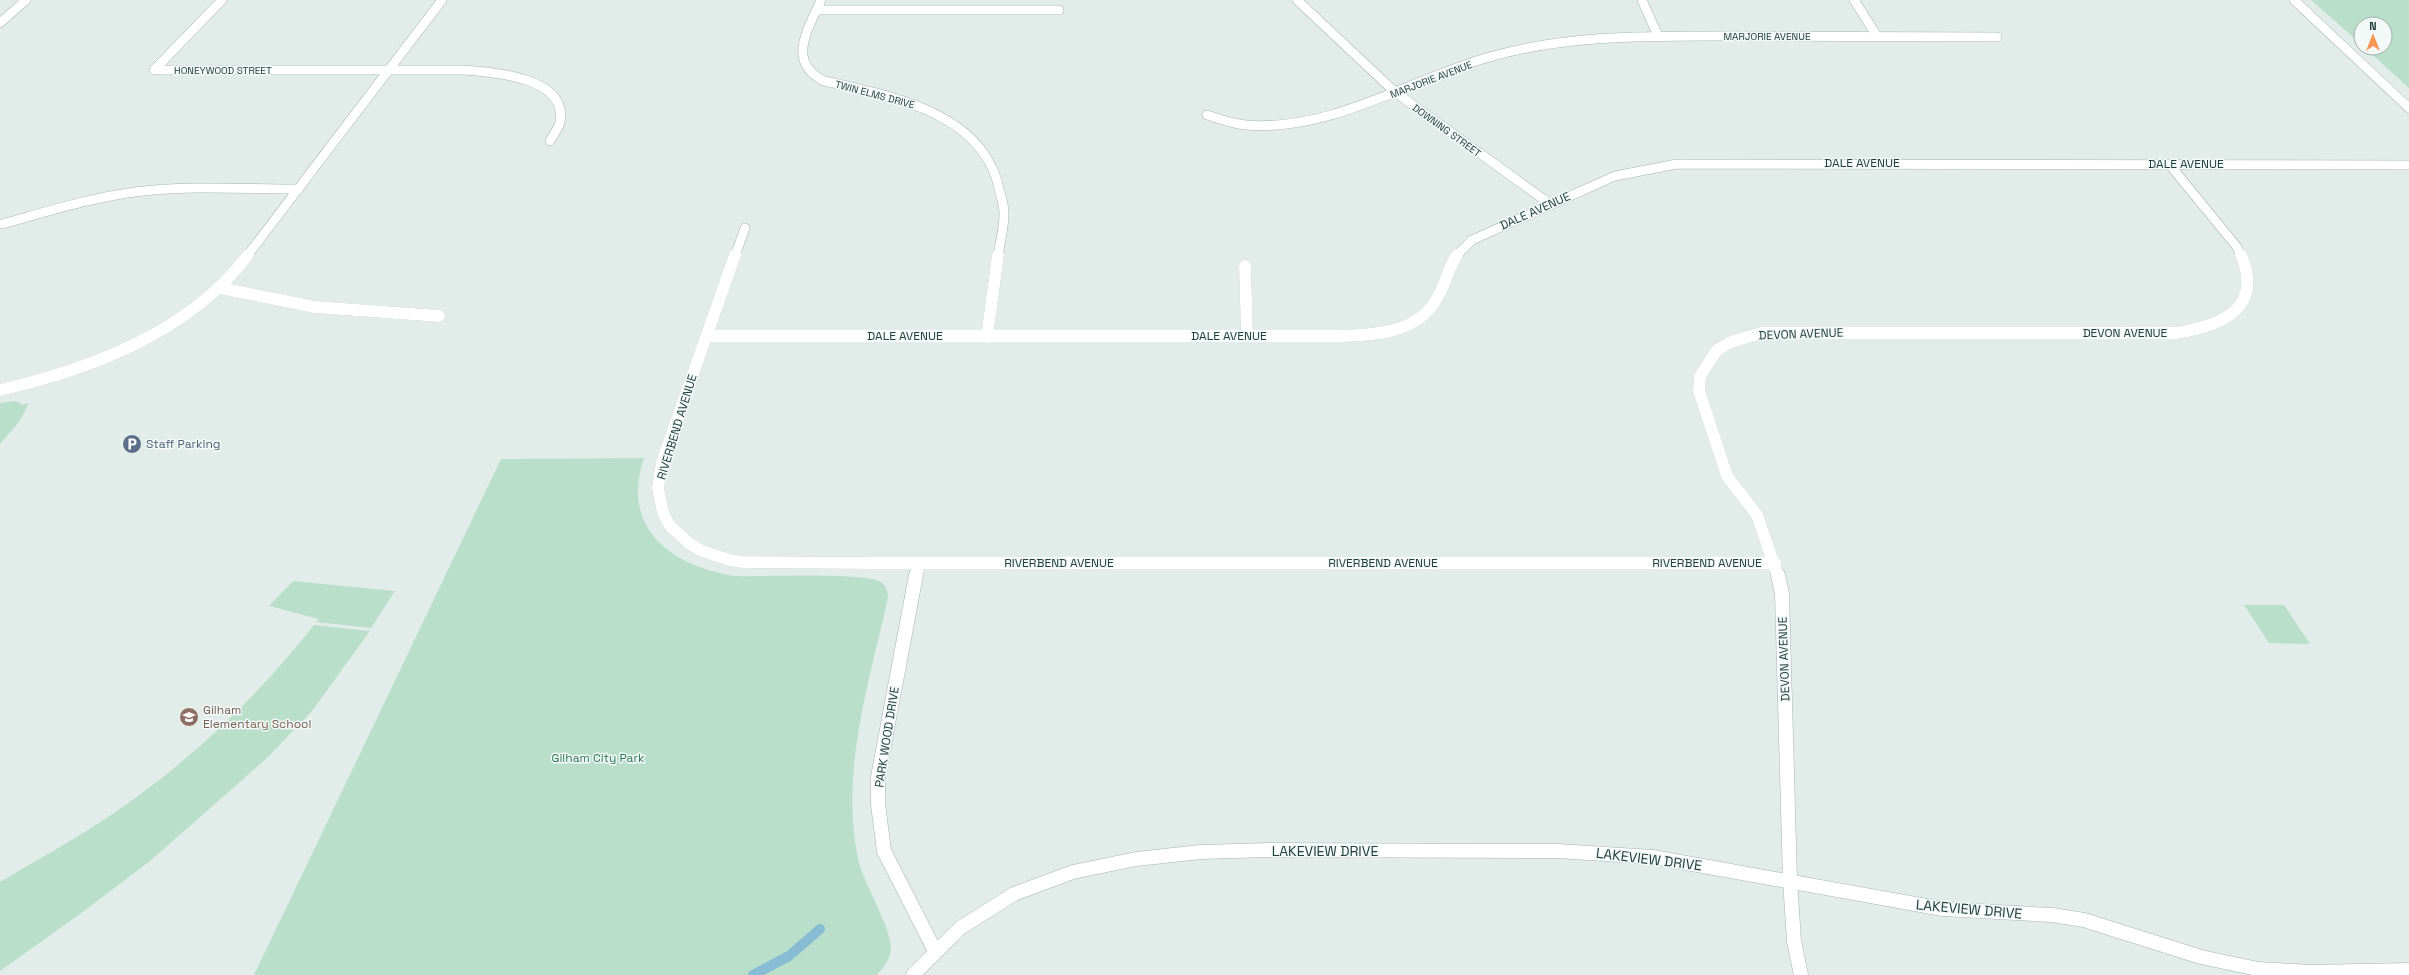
<svg xmlns="http://www.w3.org/2000/svg" width="2409" height="975" viewBox="0 0 2409 975" font-family="'Space Grotesk',sans-serif">
  <rect width="100%" height="100%" fill="#e2edea"/>
  <g fill="#b9dfca">
    <polygon points="2311,0 2409,0 2409,88 2365,48 2385,48 2385,24 2361,24 2361,44"/>
    <path d="M14 401 20 403 21 405 28 403C24 419 10 432 0 444V403Z"/>
    <path d="M644 458C620 528 671 566 735 576 761 577 863 572 881 582 887 586 887 591 888 598 869 683 840 771 858 859 863 884 897 935 890 955 888 962 882 969 877 975H254L501 459Z"/>
    <polygon points="293,581 395,591 371,628 316,622 319,619 269,606"/>
    <polygon points="2244,605 2284,605 2310,644 2269,643"/>
    <path d="M314 625 370 631 312 711 266 759 150 861 80 914 0 971V882C44 856 90 831 131 801 201 751 261 692 314 625Z"/>
  </g>
  <g fill="none" stroke-linecap="round" stroke-linejoin="round">
    <polyline stroke="#87bcd4" stroke-width="10" points="753,975 789,956 820,929"/>
    <g stroke="#a4b5b2" stroke-width="10">
      <g id="minor-far2">
        <path d="M222 0 154 70H463C493 72 568 77 560 122 559 128 553 135 550 141"/>
        <path d="M821 0C808 30 786 61 824 81 891 96 986 112 1000 193 1002 199 1004 207 1004 214 1004 228 1000 242 998 256"/>
        <polyline points="1297,0 1395,92 1550,204"/>
        <polyline points="1642,0 1658,36"/>
        <polyline points="1854,0 1877,36"/>
        <polyline points="2294,0 2409,108"/>
        <polyline points="817,10 1059,10"/>
        <polyline points="0,23 26,0"/>
        <path d="M1207 115C1220 119 1233 124 1246 125 1330 132 1407 81 1486 58 1567 34 1654 36 1738 36 1825 36 1911 37 1997 37"/>
        <polyline points="2169,164 2237,247 2241,256"/>
        <path d="M2 224C46 212 90 198 135 192 189 185 244 189 299 189"/>
        <polyline points="247,256 442,0"/>
        <polyline points="735,256 745,228"/>
        <polyline points="1456,256 1472,240 1615,176 1677,164 2409,165"/>
      </g>
    </g>
    <g stroke="#a4b5b2" stroke-width="12">
      <g id="minor-far1">
        <polyline points="735,255 662,462 658,488 663,513 670,526 690,544 702,551 729,560 743,562 875,563 1775,563"/>
        <polyline points="1245,266 1247,336"/>
        <polyline points="220,288 315,307 439,316"/>
        <path d="M707 336H1341C1374 335 1414 333 1434 303 1445 288 1447 270 1457 255"/>
        <polyline points="987,337 998,255"/>
        <path d="M0 390C91 369 190 332 248 255"/>
        <polyline points="916,576 918,563"/>
        <path d="M1778 576 1757 515 1727 476 1699 391 1700 376 1717 350 1731 342 1761 333H2176C2221 326 2264 309 2241 255"/>
      </g>
    </g>
    <g stroke="#a4b5b2" stroke-width="15">
      <g id="minor">
        <polyline points="916,575 878,777 878,804 884,851 934,949"/>
        <polyline points="1778,575 1782,594 1790,880 1794,941 1801,975"/>
        <polyline points="913,975 960,928 1014,894 1073,872 1136,859 1201,852 1268,850 1557,851 1653,857 1943,909 2052,915 2084,920 2201,957 2258,969 2310,972 2409,970"/>
      </g>
    </g>
    <use href="#minor-far2" stroke="#fff" stroke-width="9"/>
    <use href="#minor-far1" stroke="#fff" stroke-width="12"/>
    <use href="#minor" stroke="#fff" stroke-width="14"/>
  </g>
  <defs>
    <g id="parking-disc" transform="scale(1)"><circle r="9.5" fill="#5c6f8a" stroke="#f2f9f7"/><path d="M-3.5-5.5H1a3.5 3.5 0 0 1 0 7H-1V5.5H-3.5ZM-1-3.4V-.6H.8a1.4 1.4 0 0 0 0-2.8Z" fill="#fff"/></g>
    <g id="school-disc" transform="scale(1)"><circle r="9.5" fill="#8d6e63" stroke="#f2f9f7"/><path d="M0-5L7-2L0 1L-7-2ZM-4 1L0 2.5L4 1V4Q0 6-4 4Z" fill="#fff"/></g>
  </defs>
  <g fill-rule="evenodd">
    <use href="#parking-disc" x="132" y="444"/>
    <use href="#school-disc" x="189" y="717"/>
  </g>
  <g text-anchor="middle" stroke-width="3" stroke-linejoin="round" paint-order="stroke">
    <g font-size="10" fill="#213f3b" stroke="#f2f9f7">
      <text x="1767" y="40">MARJORIE AVENUE</text>
      <text x="223" y="74">HONEYWOOD STREET</text>
      <text transform="translate(1431 79) rotate(-21)" y="4">MARJORIE AVENUE</text>
      <text transform="translate(875 94) rotate(15)" y="4">TWIN ELMS DRIVE</text>
      <text transform="translate(1447 130) rotate(36)" y="4">DOWNING STREET</text>
    </g>
    <g font-size="12" fill="#213f3b" stroke="#f2f9f7">
      <text x="1862" y="167">DALE AVENUE</text>
      <text x="2186" y="168">DALE AVENUE</text>
      <text transform="translate(1535 211) rotate(-24)" y="4">DALE AVENUE</text>
      <text x="2125" y="337">DEVON AVENUE</text>
      <text transform="translate(1801 334) rotate(-2)" y="4">DEVON AVENUE</text>
      <text x="905" y="340">DALE AVENUE</text>
      <text x="1229" y="340">DALE AVENUE</text>
      <text transform="translate(677 427) rotate(-73)" y="4">RIVERBEND AVENUE</text>
      <text x="1059" y="567">RIVERBEND AVENUE</text>
      <text x="1383" y="567">RIVERBEND AVENUE</text>
      <text x="1707" y="567">RIVERBEND AVENUE</text>
      <text transform="translate(1784 659) rotate(-92)" y="4">DEVON AVENUE</text>
      <text transform="translate(887 737) rotate(-81)" y="4">PARK WOOD DRIVE</text>
    </g>
    <g font-size="12" fill="#4e5e75" stroke="#f2f9f7" text-anchor="start">
      <text x="146" y="448">Staff Parking</text>
    </g>
    <g font-size="12" fill="#785e54" stroke="#f2f9f7" text-anchor="start">
      <text x="203" y="714">Gilham<tspan x="203" dy="14">Elementary School</tspan></text>
    </g>
    <g font-size="12" fill="#297754" stroke="#f2f9f7">
      <text x="598" y="762">Gilham City Park</text>
    </g>
    <g font-size="14" fill="#213f3b" stroke="#f2f9f7">
      <text x="1325" y="856">LAKEVIEW DRIVE</text>
      <text transform="translate(1649 859) rotate(7)" y="5">LAKEVIEW DRIVE</text>
      <text transform="translate(1969 909) rotate(5)" y="5">LAKEVIEW DRIVE</text>
    </g>
  </g>
  <g transform="translate(2373 36)"><circle r="19" fill="#f2f9f7" stroke="#9eafac"/>
  <path d="M0-3L7 15L0 10L-7 15Z" fill="#f89754"/>
  <text y="-6" font-size="11" font-weight="bold" text-anchor="middle" fill="#213f3b">N</text>
  </g>
</svg>
